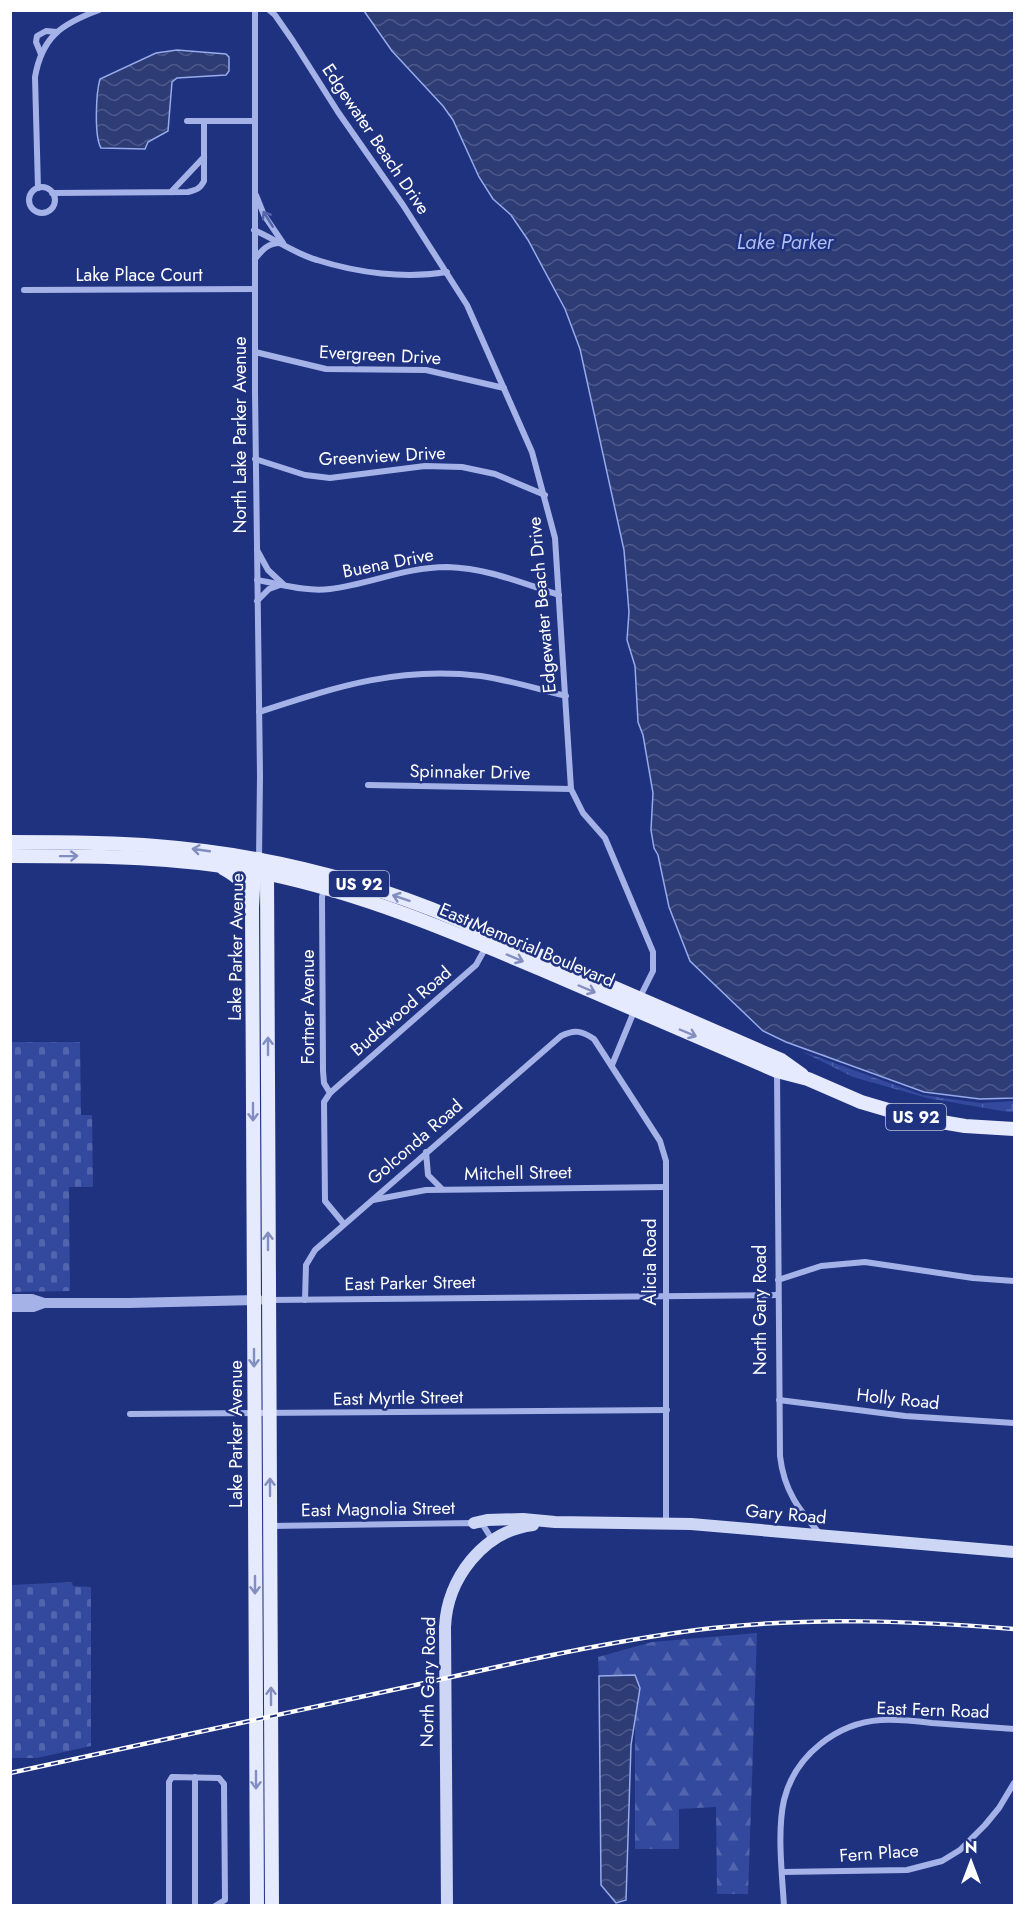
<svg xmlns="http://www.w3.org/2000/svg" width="1025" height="1916" viewBox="0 0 1025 1916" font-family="Jost,sans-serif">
  <defs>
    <pattern id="forest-firs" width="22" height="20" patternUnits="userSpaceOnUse" patternTransform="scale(1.5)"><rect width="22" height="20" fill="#33499e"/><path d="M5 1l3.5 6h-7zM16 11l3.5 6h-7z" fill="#5264ad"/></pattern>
    <pattern id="wetland-marsh" width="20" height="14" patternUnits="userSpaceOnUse" patternTransform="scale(1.5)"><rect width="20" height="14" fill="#33499e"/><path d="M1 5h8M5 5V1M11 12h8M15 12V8" fill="none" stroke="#5264ad"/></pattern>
    <pattern id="cemetery-stones" width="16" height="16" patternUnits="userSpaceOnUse" patternTransform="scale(1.5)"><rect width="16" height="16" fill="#33499e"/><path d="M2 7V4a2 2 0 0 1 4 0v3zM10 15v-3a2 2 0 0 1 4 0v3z" fill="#5264ad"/></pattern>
    <pattern id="water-waves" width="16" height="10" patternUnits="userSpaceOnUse" patternTransform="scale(1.5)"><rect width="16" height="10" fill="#2e3c76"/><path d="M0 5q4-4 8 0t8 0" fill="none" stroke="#4d598b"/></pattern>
  </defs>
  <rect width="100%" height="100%" fill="#1f3280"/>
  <polygon fill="url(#forest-firs)" points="757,1633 748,1894 717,1894 716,1807 679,1809 679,1849 635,1849 635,1721 640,1688 614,1676 599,1676 598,1657 652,1642"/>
  <polygon fill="url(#wetland-marsh)" points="801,1051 923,1095 980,1103 1014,1101 1014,1112 1008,1112 927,1098 853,1077"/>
  <g fill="url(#cemetery-stones)">
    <polygon points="10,1042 80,1042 81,1115 92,1115 93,1187 69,1187 70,1291 11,1292"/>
    <polygon points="72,1582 73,1586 91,1587 91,1746 37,1758 11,1758 11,1585"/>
  </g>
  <g fill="url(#water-waves)" stroke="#97aaea" stroke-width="1.5">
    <polygon points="364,11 1014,11 1014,1098 980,1099 924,1092 786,1042 763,1031 690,961 669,907 658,855 654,848 651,830 653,793 643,735 638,722 635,666 627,640 629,612 624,550 580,349 565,309 528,240 511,215 493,199 479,177 453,120 443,106 392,51"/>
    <path d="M177 50 226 54 229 57V71L226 75 177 78 172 82 168 131 148 142 145 149 101 148C94 136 96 93 100 79L156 53Z"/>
    <polygon points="635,1675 640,1688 631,1745 626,1900 616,1903 601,1885 599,1676"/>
  </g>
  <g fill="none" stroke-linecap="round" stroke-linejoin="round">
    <g stroke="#a4b2e8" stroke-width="6">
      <polyline points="255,10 255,392 260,776 259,859"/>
      <polyline points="269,10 275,15 293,41 338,112 403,205 467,305 532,452 555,538 571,789 583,813 605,838 653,952 653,971 639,999"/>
      <polyline points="41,54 36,42 37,36 46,31 57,32"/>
      <polyline points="187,121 255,121"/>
      <circle cx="42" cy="200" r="13"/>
      <path d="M38 188 35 77C42 37 61 24 99 10"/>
      <polyline points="171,192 204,157"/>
      <path d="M52 193 188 192C196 190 200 189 204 181V121"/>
      <polyline points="256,195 264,215 283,243"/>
      <path d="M254 230C275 239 295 254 317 260 358 273 405 279 447 272"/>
      <path d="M255 259C262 250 268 243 280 243"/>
      <polyline points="24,290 255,289"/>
      <polyline points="255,352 326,369 426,370 504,388"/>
      <polyline points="255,459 305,475 330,478 425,466 462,467 495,474 545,495"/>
      <polyline points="257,550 268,570 283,584"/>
      <path d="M257 580C281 584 305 592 330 589 370 584 406 567 447 567 487 568 522 583 559 595"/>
      <polyline points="257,601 269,589 280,585"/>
      <path d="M259 712C336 687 398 666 481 676 509 680 538 689 566 696"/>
      <polyline points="368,785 571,789"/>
      <polyline points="324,889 322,897 323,1071 324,1083 330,1093"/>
      <polyline points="612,1065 635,1009"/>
      <path d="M777 1071 780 1456C784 1491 799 1510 821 1535"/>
      <polyline points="426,1152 428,1175 442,1189"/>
      <polyline points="373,1200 426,1190 665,1187"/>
      <polyline points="344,1224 325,1201 324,1102 330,1093 476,965 486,947"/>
      <polyline points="778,1280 821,1266 865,1262 973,1278 1014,1281"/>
      <polyline points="269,1300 777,1295"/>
      <path d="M305 1300 306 1265 315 1250 561 1036C575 1029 582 1031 594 1039L660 1141 666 1161V1523"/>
      <polyline points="779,1400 905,1416 1014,1423"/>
      <polyline points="130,1414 667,1410"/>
      <polyline points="270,1526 474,1523 483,1525 493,1541"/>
      <polyline points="782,1872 907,1870 942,1861 960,1850 985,1825 999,1808 1014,1783"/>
      <polyline points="169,1906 169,1782 172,1777 219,1778 224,1784 225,1900 215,1906"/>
      <polyline points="195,1906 195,1777"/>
      <path d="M784 1906C782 1873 777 1831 784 1800 795 1755 837 1723 881 1720 898 1719 915 1721 932 1723 959 1725 987 1727 1014 1729"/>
    </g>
    <g stroke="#a4b2e8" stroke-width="10">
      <polyline points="10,1299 32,1299 44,1303 129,1303 259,1300"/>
      <polyline points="10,1307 33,1307 44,1303"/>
    </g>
    <g stroke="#ced6f6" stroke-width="12">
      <polyline points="474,1523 487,1520 523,1519 555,1522 691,1524 1014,1552"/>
      <path d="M447 1906 445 1627C447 1579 483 1531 533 1525"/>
    </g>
    <g stroke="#e6eafe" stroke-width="14">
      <path d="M10 842C59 842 108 842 156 846 259 854 361 879 456 919L781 1060 802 1075"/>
      <path d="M10 856C97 856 184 856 269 874 364 894 453 932 543 970 621 1004 699 1038 777 1071L808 1079 861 1102 912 1117 965 1126 1014 1129"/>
      <polyline points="259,859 267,873 272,1906"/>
      <polyline points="257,864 254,871 252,907 257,1906"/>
      <path d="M223 868C238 876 246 884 250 900"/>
    </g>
    <g stroke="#fff" stroke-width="4.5">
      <path id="rail" d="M10 1773C144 1744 278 1715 411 1686 511 1664 611 1640 713 1628 813 1617 914 1621 1014 1629"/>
    </g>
    <use href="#rail" stroke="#1f3280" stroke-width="2" stroke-dasharray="7" stroke-linecap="butt"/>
  </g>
  <defs><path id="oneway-shaft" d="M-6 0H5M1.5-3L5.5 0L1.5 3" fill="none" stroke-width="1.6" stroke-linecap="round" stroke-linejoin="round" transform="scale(1.5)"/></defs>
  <use stroke="#5465aa" href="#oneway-shaft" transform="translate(268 219) rotate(-122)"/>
  <g stroke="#828ebf">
    <use href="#oneway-shaft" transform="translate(201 850) rotate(-172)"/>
    <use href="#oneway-shaft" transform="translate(69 856) rotate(-1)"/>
    <use href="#oneway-shaft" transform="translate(401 898) rotate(-161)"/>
    <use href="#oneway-shaft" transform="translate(515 958) rotate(23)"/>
    <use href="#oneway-shaft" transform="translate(587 989) rotate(23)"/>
    <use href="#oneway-shaft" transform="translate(688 1033) rotate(23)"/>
    <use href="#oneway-shaft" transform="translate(268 1046) rotate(-90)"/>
    <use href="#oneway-shaft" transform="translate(253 1112) rotate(90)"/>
    <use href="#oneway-shaft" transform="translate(268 1241) rotate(-90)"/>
    <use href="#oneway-shaft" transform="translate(254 1358) rotate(90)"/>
    <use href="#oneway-shaft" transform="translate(270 1487) rotate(-90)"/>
    <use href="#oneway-shaft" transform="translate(255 1585) rotate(90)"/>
    <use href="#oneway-shaft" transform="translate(271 1696) rotate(-90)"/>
    <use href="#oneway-shaft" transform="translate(256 1780) rotate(90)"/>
  </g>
  <g text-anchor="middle" stroke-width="5" stroke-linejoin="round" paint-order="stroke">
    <g fill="#1f3280" stroke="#bcc2d9" stroke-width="1.5">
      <rect x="329" y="871" width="60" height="26" rx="4.5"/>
      <rect x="886" y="1104" width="60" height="26" rx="4.5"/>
    </g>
    <g font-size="16" font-weight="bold" fill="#fff">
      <text x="359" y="890">US 92</text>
      <text x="916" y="1123">US 92</text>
    </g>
    <g font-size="18" fill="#fff" stroke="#1f3280">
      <text transform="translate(376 139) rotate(56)" y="6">Edgewater Beach Drive</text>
      <text x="139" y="281">Lake Place Court</text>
      <text transform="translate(380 355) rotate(3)" y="6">Evergreen Drive</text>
      <text transform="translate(240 435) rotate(-90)" y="6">North Lake Parker Avenue</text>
      <text transform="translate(382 456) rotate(-3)" y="6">Greenview Drive</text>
      <text transform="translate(388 563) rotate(-11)" y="6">Buena Drive</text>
      <text transform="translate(542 605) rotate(-95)" y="6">Edgewater Beach Drive</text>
      <text transform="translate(470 772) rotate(1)" y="6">Spinnaker Drive</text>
      <text transform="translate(527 945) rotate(23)" y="6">East Memorial Boulevard</text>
      <text transform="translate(236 947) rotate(-89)" y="6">Lake Parker Avenue</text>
      <text transform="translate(308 1007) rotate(-90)" y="6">Fortner Avenue</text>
      <text transform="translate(401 1011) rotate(-41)" y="6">Buddwood Road</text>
      <text transform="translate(415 1142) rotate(-41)" y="6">Golconda Road</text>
      <text transform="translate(518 1173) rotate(-1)" y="6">Mitchell Street</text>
      <text transform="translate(650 1262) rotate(-90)" y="6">Alicia Road</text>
      <text transform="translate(410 1283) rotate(-1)" y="6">East Parker Street</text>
      <text transform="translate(760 1310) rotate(-90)" y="6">North Gary Road</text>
      <text transform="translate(398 1398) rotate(-1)" y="6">East Myrtle Street</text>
      <text transform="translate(898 1399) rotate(6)" y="6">Holly Road</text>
      <text transform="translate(236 1434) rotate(-90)" y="6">Lake Parker Avenue</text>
      <text transform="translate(378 1509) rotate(-1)" y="6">East Magnolia Street</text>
      <text transform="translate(786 1514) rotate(5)" y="6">Gary Road</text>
      <text transform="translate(428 1682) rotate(-89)" y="6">North Gary Road</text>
      <text transform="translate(933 1710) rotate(2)" y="6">East Fern Road</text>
      <text transform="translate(879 1853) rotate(-4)" y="6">Fern Place</text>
    </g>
    <g font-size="20" font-style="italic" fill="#afbdf0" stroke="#1f3280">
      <text x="785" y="249">Lake Parker</text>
    </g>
  </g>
  <rect width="1025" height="1916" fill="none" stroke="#ffffff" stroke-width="24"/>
  <g transform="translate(971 1862)" stroke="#1f3280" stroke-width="4.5" paint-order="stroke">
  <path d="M0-4.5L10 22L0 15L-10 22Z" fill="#ffffff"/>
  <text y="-9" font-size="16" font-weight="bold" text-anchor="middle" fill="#ffffff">N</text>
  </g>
</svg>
